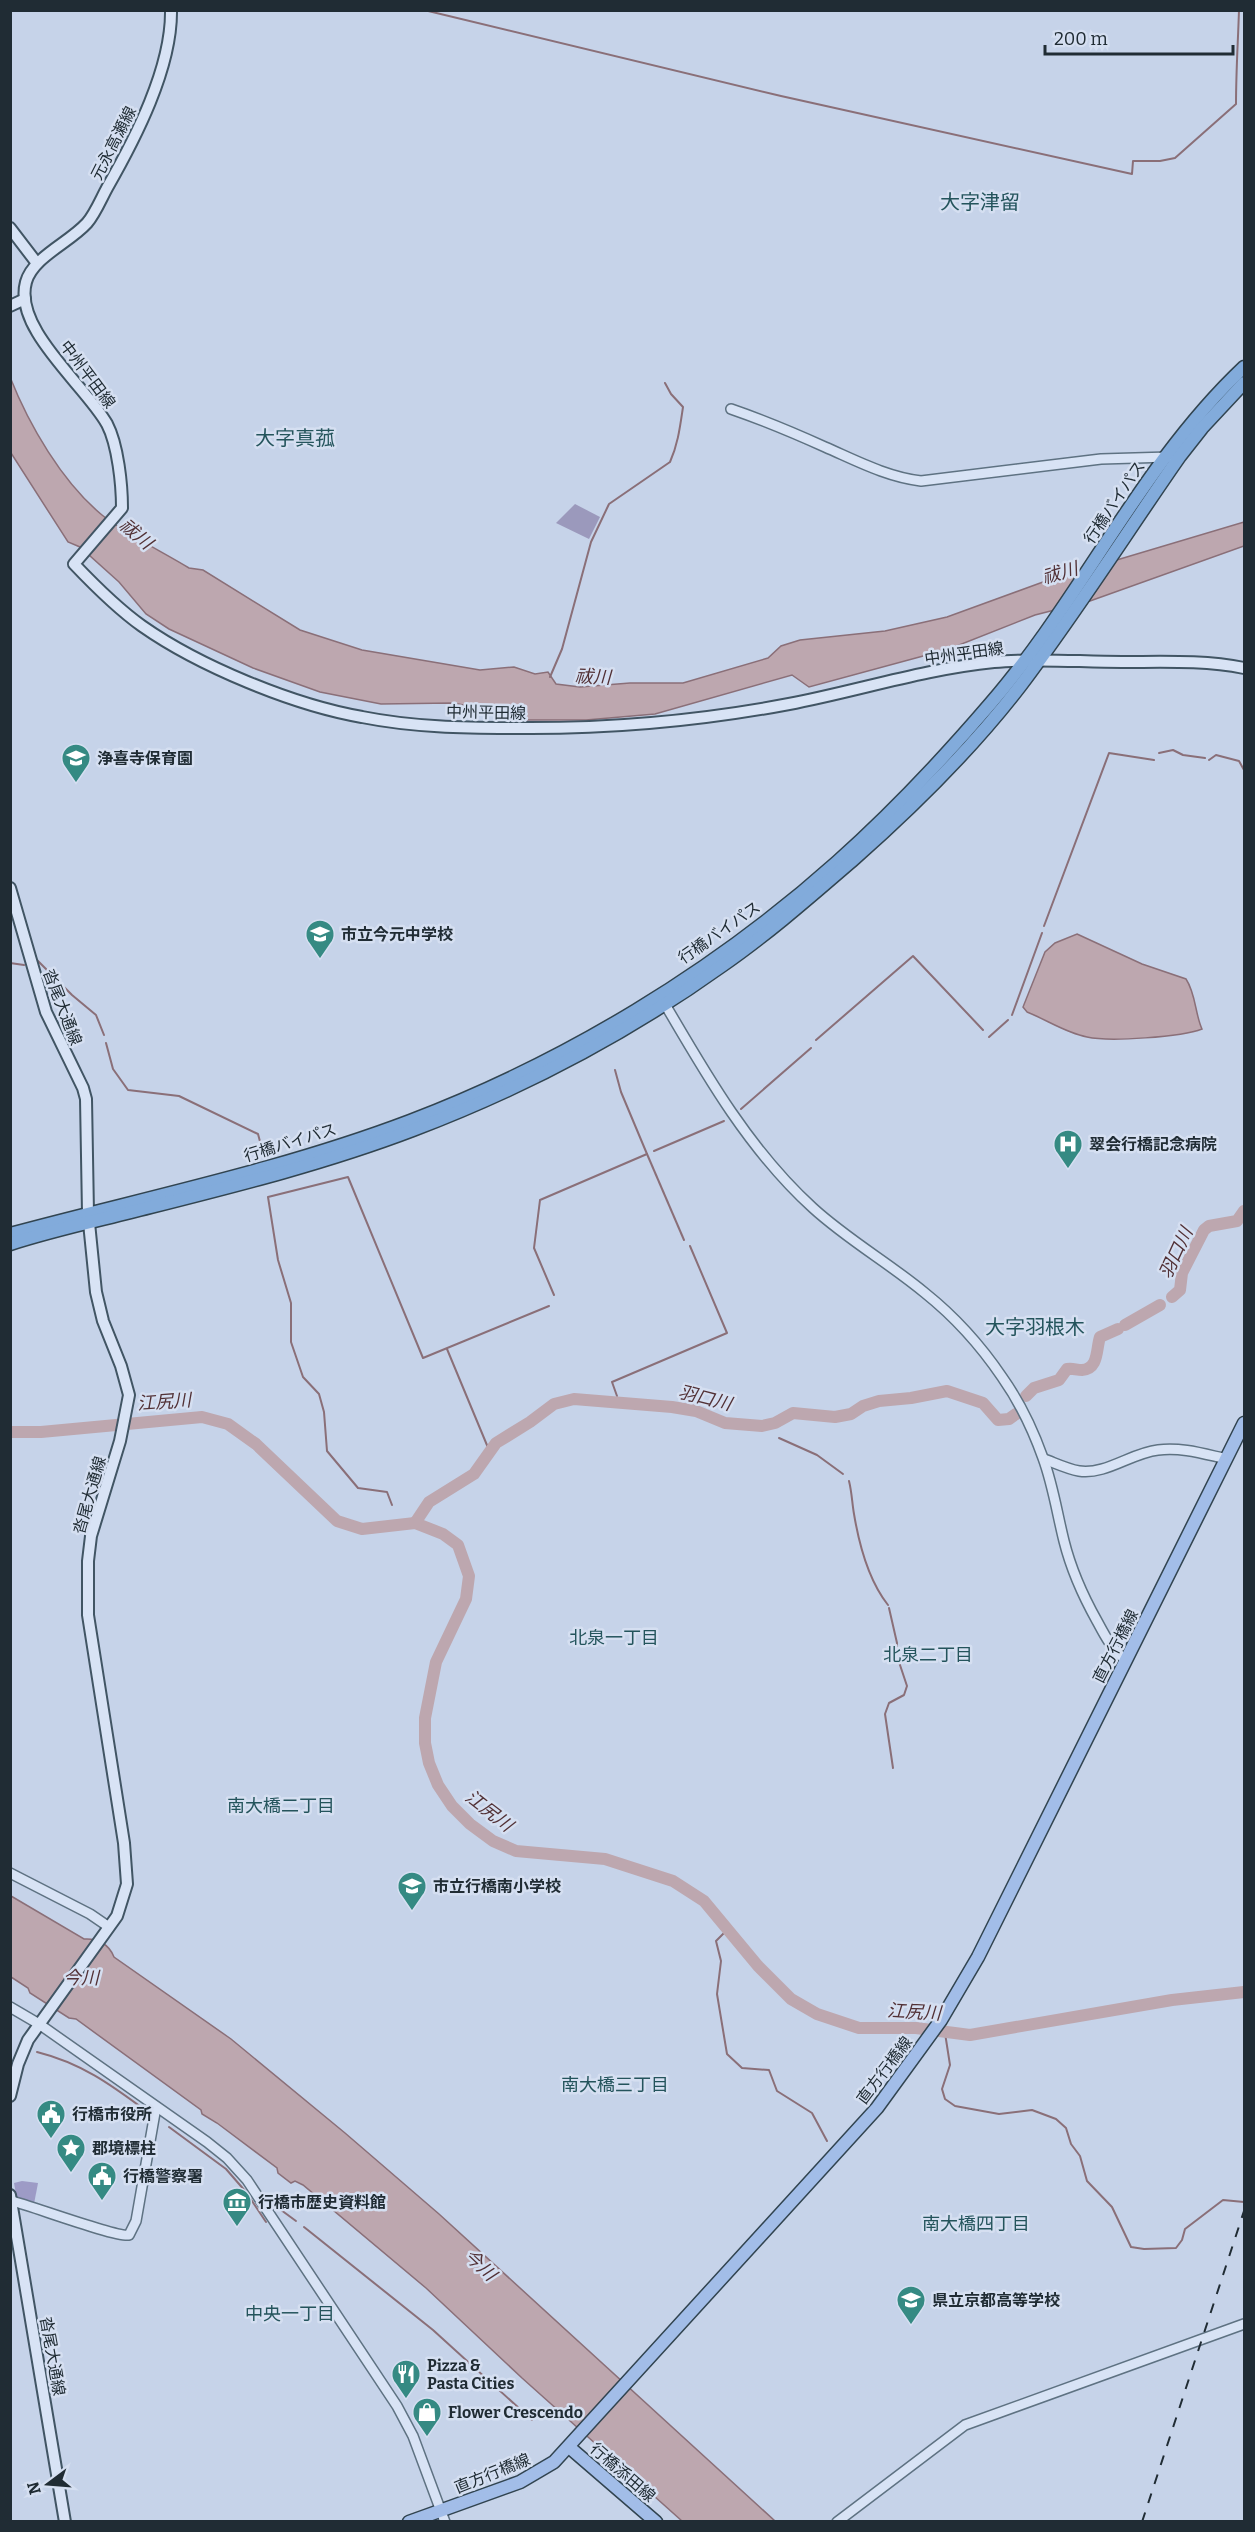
<svg xmlns="http://www.w3.org/2000/svg" width="1255" height="2532" viewBox="0 0 1255 2532" font-family="Bitter,'Noto Sans JP',serif">
  <rect width="100%" height="100%" fill="#c6d3e9"/>
  <polygon fill="#9d9bc6" points="22,2181 38,2183 34,2204 17,2200 14,2183"/>
  <polygon fill="#9b99bc" points="575,504 600,517 589,539 556,523"/>
  <g fill="#bda7af" stroke="#8a6f78" stroke-width="1.5">
    <path d="M10 377C29 425 62 482 102 515 124 533 163 552 189 568L203 570 300 630 362 650 480 670 514 667 535 674 548 672 556 684 580 687 630 683H683L768 658 781 646 800 640 885 631 947 617 1043 582 1244 522V546L1090 601 1035 615 949 649 809 687 792 675 655 714 586 720H527L519 714 489 713 481 708 452 703 381 704 320 692 253 668 169 629 146 614 119 582 80 547 68 542 11 453Z"/>
    <path d="M1077 934 1142 964 1186 979C1196 994 1195 1014 1202 1029 1182 1037 1109 1042 1087 1037 1066 1033 1047 1020 1027 1012L1023 1007 1045 952 1055 943Z"/>
    <path d="M11 1896 84 1939C97 1938 109 1944 114 1957L231 2039 345 2133 439 2214 775 2521H682L522 2378 426 2288 303 2185 295 2181 291 2183 278 2173 277 2168 217 2123 202 2114 201 2110 76 2019 69 2018 30 1993 28 1988 11 1977Z"/>
  </g>
  <g fill="none" stroke-linecap="round" stroke-linejoin="round">
    <g stroke="#8a6f78" stroke-width="2">
      <path d="M424 10 781 96 1132 174 1133 161H1160L1175 158 1236 104C1236 72 1238 42 1239 10"/>
      <path d="M550 677 562 649 591 542 609 504 670 462C678 444 680 427 683 407L671 394 665 383"/>
      <polyline points="1159,753 1173,750 1183,755 1205,758"/>
      <polyline points="1209,760 1216,755 1239,761 1244,770"/>
      <polyline points="1044,926 1109,753 1154,760"/>
      <polyline points="35,958 72,995 96,1015 104,1035"/>
      <polyline points="10,963 24,965"/>
      <polyline points="1012,1015 1042,933"/>
      <polyline points="989,1037 1008,1020"/>
      <polyline points="816,1040 913,956 983,1030"/>
      <polyline points="106,1043 113,1069 128,1090 179,1096 258,1134 262,1149"/>
      <polyline points="741,1109 811,1048"/>
      <polyline points="654,1151 724,1121"/>
      <polyline points="647,1154 684,1240"/>
      <polyline points="554,1295 534,1248 540,1200 647,1154 621,1092 615,1070"/>
      <polyline points="447,1349 489,1450"/>
      <polyline points="617,1396 612,1382 727,1333 690,1246"/>
      <polyline points="779,1438 817,1455 843,1474"/>
      <path d="M849 1481C852 1493 852 1503 854 1514 859 1544 869 1581 888 1605"/>
      <polyline points="392,1505 387,1492 358,1488 327,1451 324,1412 319,1394 303,1377 291,1342 291,1303 278,1260 268,1197 348,1177 423,1358 549,1306"/>
      <polyline points="889,1608 897,1643 896,1653 907,1686 904,1695 889,1703 885,1714 893,1768"/>
      <polyline points="727,1930 716,1941 721,1961 717,1994 727,2054 742,2068 769,2070 777,2091 812,2113 827,2141"/>
      <polyline points="945,2033 950,2065 942,2089 945,2099 955,2106 999,2114 1032,2110 1056,2119 1066,2128 1071,2144 1080,2156 1087,2181 1112,2207 1131,2247 1144,2249 1176,2248 1182,2240 1185,2229 1223,2200 1244,2202"/>
      <path d="M37 2052C81 2063 110 2084 145 2110"/>
      <polyline points="169,2127 226,2169 246,2192 266,2222"/>
      <polyline points="281,2210 296,2221"/>
      <polyline points="304,2227 433,2330 532,2420"/>
    </g>
    <g stroke="#bda7af" stroke-width="12">
      <polyline points="1172,1297 1180,1290 1182,1273 1204,1230 1209,1226 1237,1221 1244,1211"/>
      <polyline points="1125,1325 1160,1305"/>
      <path d="M1026 1396 1034 1388 1059 1380 1067 1369C1073 1368 1076 1370 1082 1370 1099 1369 1096 1349 1100 1337L1118 1329"/>
      <polyline points="10,1432 41,1432 202,1417 228,1424 256,1444 337,1521 362,1529 415,1523 443,1534 458,1545 469,1576 466,1599 436,1662 425,1718 425,1743 429,1763 438,1785 452,1806 470,1824 493,1841 516,1851 605,1859 673,1881 704,1901 758,1966 791,1999 817,2014 859,2028 916,2028 970,2035 1172,2000 1244,1992"/>
      <polyline points="415,1523 429,1502 474,1474 496,1443 530,1422 554,1404 574,1399 672,1407 696,1411 725,1423 762,1426 775,1423 793,1413 835,1417 851,1414 863,1406 879,1401 911,1398 947,1391 983,1403 998,1420 1009,1419 1016,1414"/>
    </g>
    <g stroke="#5e7282" stroke-width="12">
      <g id="tertiary">
        <path d="M731 409C763 420 794 433 825 447 857 461 887 477 921 481L1101 459 1169 457"/>
        <path d="M662 999C705 1073 749 1150 813 1208 848 1240 889 1263 925 1293 955 1317 981 1346 1002 1377 1019 1401 1033 1430 1043 1458 1053 1485 1057 1513 1064 1541 1071 1569 1083 1596 1097 1621 1105 1636 1112 1650 1126 1660"/>
        <path d="M1044 1459C1055 1463 1067 1469 1079 1471 1106 1475 1131 1453 1158 1450 1182 1447 1204 1454 1227 1459"/>
        <polyline points="10,1873 90,1914 109,1927"/>
        <polyline points="10,2007 39,2024 207,2142 227,2158 247,2180 397,2406 413,2436 445,2522"/>
        <path d="M12 2201C32 2206 118 2238 129 2235L136 2221 156 2107"/>
        <polyline points="837,2522 965,2425 1244,2324"/>
      </g>
    </g>
    <g stroke="#415564" stroke-width="14">
      <g id="secondary">
        <path d="M171 10C172 68 135 139 107 188 101 199 95 214 87 223 69 243 33 257 26 282 13 329 86 386 107 424 118 445 122 485 122 508L74 564C94 585 118 609 142 626 199 666 293 705 362 717 412 727 464 728 515 728 607 729 699 721 789 704 857 691 924 669 994 662 1036 658 1080 662 1122 662 1163 662 1204 660 1244 668"/>
        <polyline points="10,228 36,262"/>
        <polyline points="10,306 25,299"/>
        <polyline points="10,888 46,1012 83,1088 86,1099 88,1213 96,1292 103,1321 121,1366 129,1395 120,1441 91,1536 88,1561 88,1615 124,1843 127,1884 117,1916 28,2040 18,2064 10,2096"/>
        <polyline points="10,2195 65,2522"/>
      </g>
    </g>
    <g stroke="#314450" stroke-width="15">
      <g id="primary">
        <polyline points="569,2447 656,2522"/>
        <polyline points="409,2522 520,2482 554,2462 877,2108 941,2020 978,1957 1244,1423"/>
      </g>
    </g>
    <g stroke="#314450" stroke-width="15">
      <g id="trunk">
        <path d="M10 1234C144 1198 281 1170 410 1121 565 1062 714 972 837 862 892 813 942 760 990 704 1082 598 1141 464 1244 367"/>
        <path d="M10 1244C50 1231 91 1222 131 1212 226 1188 321 1165 413 1130 521 1089 628 1033 723 965 769 933 811 896 854 859 914 806 972 749 1021 685 1077 611 1127 532 1180 456L1202 428 1244 383"/>
      </g>
    </g>
    <use href="#tertiary" stroke="#d8e3f5" stroke-width="9"/>
    <use href="#secondary" stroke="#d8e3f5" stroke-width="10"/>
    <use href="#primary" stroke="#a2bde8" stroke-width="12"/>
    <use href="#trunk" stroke="#82abdb" stroke-width="12"/>
    <polyline stroke="#202c34" stroke-width="2" stroke-dasharray="10 10" stroke-linecap="butt" points="1142,2522 1244,2211"/>
  </g>
  <defs>
    <g id="school-pin" transform="scale(1.5)"><path d="M0 17L-7.5 6A9.5 9.5 0 1 1 7.5 6Z" fill="#358a83" stroke="#d5dff1"/><path d="M0-5L7-2L0 1L-7-2ZM-4 1L0 2.5L4 1V4Q0 6-4 4Z" fill="#fff"/></g>
    <g id="hospital-pin" transform="scale(1.5)"><path d="M0 17L-7.5 6A9.5 9.5 0 1 1 7.5 6Z" fill="#358a83" stroke="#d5dff1"/><path d="M-5-5h3v3.5h4V-5h3V5h-3V1.5h-4V5h-3Z" fill="#fff"/></g>
    <g id="civic-pin" transform="scale(1.5)"><path d="M0 17L-7.5 6A9.5 9.5 0 1 1 7.5 6Z" fill="#358a83" stroke="#d5dff1"/><path d="M-.6-6.5H3V-4.5H.6V-3L4-1V1h2V6H-6V1h2V-1L-.6-3ZM-1.2 2.5V6h2.4V2.5Z" fill="#fff"/></g>
    <g id="sight-pin" transform="scale(1.5)"><path d="M0 17L-7.5 6A9.5 9.5 0 1 1 7.5 6Z" fill="#358a83" stroke="#d5dff1"/><path d="M0-6L1.8-2.2L6-1.7L2.9 1.2L3.7 5.4L0 3.3L-3.7 5.4L-2.9 1.2L-6-1.7L-1.8-2.2Z" fill="#fff"/></g>
    <g id="museum-pin" transform="scale(1.5)"><path d="M0 17L-7.5 6A9.5 9.5 0 1 1 7.5 6Z" fill="#358a83" stroke="#d5dff1"/><path d="M0-6L6-3V-2H-6V-3ZM-5-1h2V3h-2ZM-1-1h2V3h-2ZM3-1h2V3H3ZM-6 4H6V6H-6Z" fill="#fff"/></g>
    <g id="restaurant-pin" transform="scale(1.5)"><path d="M0 17L-7.5 6A9.5 9.5 0 1 1 7.5 6Z" fill="#358a83" stroke="#d5dff1"/><path d="M-5-6h1v4h1v-4h1v4h1v-4h1v5L-1.5 .5V6h-2V.5L-5-1ZM5-6V6H3V1.5H1.5Q1.5-4 5-6Z" fill="#fff"/></g>
    <g id="shop-pin" transform="scale(1.5)"><path d="M0 17L-7.5 6A9.5 9.5 0 1 1 7.5 6Z" fill="#358a83" stroke="#d5dff1"/><path d="M-5-2.5h2.3a2.7 3.5 0 0 1 5.4 0H5L5.5 6h-11ZM-1.5-2.5h3a1.5 2.3 0 0 0-3 0Z" fill="#fff"/></g>
  </defs>
  <g fill-rule="evenodd">
    <use href="#school-pin" x="76" y="758"/>
    <use href="#school-pin" x="320" y="934"/>
    <use href="#hospital-pin" x="1068" y="1144"/>
    <use href="#school-pin" x="412" y="1886"/>
    <use href="#civic-pin" x="51" y="2114"/>
    <use href="#sight-pin" x="71" y="2148"/>
    <use href="#civic-pin" x="102" y="2176"/>
    <use href="#museum-pin" x="237" y="2202"/>
    <use href="#school-pin" x="911" y="2300"/>
    <use href="#restaurant-pin" x="406" y="2374"/>
    <use href="#shop-pin" x="427" y="2412"/>
  </g>
  <g text-anchor="middle" stroke-width="5" stroke-linejoin="round" paint-order="stroke">
    <g font-size="16" fill="#202c34" stroke="#d5dff1">
      <text transform="translate(113 143) rotate(-63)" y="6">元永高瀬線</text>
      <text transform="translate(88 374) rotate(53)" y="6">中州平田線</text>
      <text transform="translate(1114 502) rotate(-56)" y="6">行橋バイパス</text>
      <text transform="translate(964 653) rotate(-8)" y="6">中州平田線</text>
      <text transform="translate(486 712) rotate(1)" y="6">中州平田線</text>
      <text transform="translate(719 932) rotate(-35)" y="6">行橋バイパス</text>
      <text transform="translate(63 1007) rotate(69)" y="6">沓尾大通線</text>
      <text transform="translate(290 1142) rotate(-17)" y="6">行橋バイパス</text>
      <text transform="translate(89 1495) rotate(-74)" y="6">沓尾大通線</text>
      <text transform="translate(1115 1646) rotate(-63)" y="6">直方行橋線</text>
      <text transform="translate(884 2070) rotate(-53)" y="6">直方行橋線</text>
      <text transform="translate(53 2356) rotate(80)" y="6">沓尾大通線</text>
      <text transform="translate(623 2472) rotate(41)" y="6">行橋添田線</text>
      <text transform="translate(492 2473) rotate(-22)" y="6">直方行橋線</text>
    </g>
    <g font-size="16" font-weight="bold" fill="#202c34" stroke="#d5dff1" text-anchor="start">
      <text x="97" y="764">浄喜寺保育園</text>
      <text x="341" y="940">市立今元中学校</text>
      <text x="1089" y="1150">翠会行橋記念病院</text>
      <text x="433" y="1892">市立行橋南小学校</text>
      <text x="72" y="2120">行橋市役所</text>
      <text x="92" y="2154">郡境標柱</text>
      <text x="123" y="2182">行橋警察署</text>
      <text x="258" y="2208">行橋市歴史資料館</text>
      <text x="932" y="2306">県立京都高等学校</text>
      <text x="427" y="2371">Pizza &amp;<tspan x="427" dy="18">Pasta Cities</tspan></text>
      <text x="448" y="2418">Flower Crescendo</text>
    </g>
    <g font-size="18" font-style="italic" fill="#523136" stroke="#d5dff1">
      <text transform="translate(136 534) rotate(40)" y="6">祓川</text>
      <text transform="translate(1060 573) rotate(-16)" y="6">祓川</text>
      <text transform="translate(593 677) rotate(2)" y="6">祓川</text>
      <text transform="translate(1176 1253) rotate(-65)" y="6">羽口川</text>
      <text transform="translate(705 1398) rotate(14)" y="6">羽口川</text>
      <text transform="translate(164 1402) rotate(-4)" y="6">江尻川</text>
      <text transform="translate(489 1811) rotate(38)" y="6">江尻川</text>
      <text x="81" y="1984">今川</text>
      <text transform="translate(914 2012) rotate(3)" y="6">江尻川</text>
      <text transform="translate(480 2265) rotate(43)" y="6">今川</text>
    </g>
    <g font-size="18" fill="#24545c" stroke="#d5dff1">
      <text x="614" y="1644">北泉一丁目</text>
      <text x="928" y="1661">北泉二丁目</text>
      <text x="281" y="1812">南大橋二丁目</text>
      <text x="615" y="2091">南大橋三丁目</text>
      <text x="976" y="2230">南大橋四丁目</text>
      <text x="290" y="2320">中央一丁目</text>
    </g>
    <g font-size="20" fill="#24545c" stroke="#d5dff1">
      <text x="980" y="209">大字津留</text>
      <text x="295" y="445">大字真菰</text>
      <text x="1035" y="1334">大字羽根木</text>
    </g>
  </g>
  <rect width="1255" height="2532" fill="none" stroke="#202c34" stroke-width="24"/>
  <g transform="translate(48 2484) rotate(254)" stroke="#d5dff1" stroke-width="4.5" paint-order="stroke">
  <path d="M0-4.5L10 22L0 15L-10 22Z" fill="#202c34"/>
  <text y="-9" font-size="16" font-weight="bold" text-anchor="middle" fill="#202c34">N</text>
  </g>
  <path d="M1045 45v9h188v-9" fill="none" stroke="#202c34" stroke-width="3"/>
  <text x="1054" y="45" font-size="18" fill="#202c34" stroke="#d5dff1" stroke-width="4.5" paint-order="stroke">200 m</text>
</svg>
